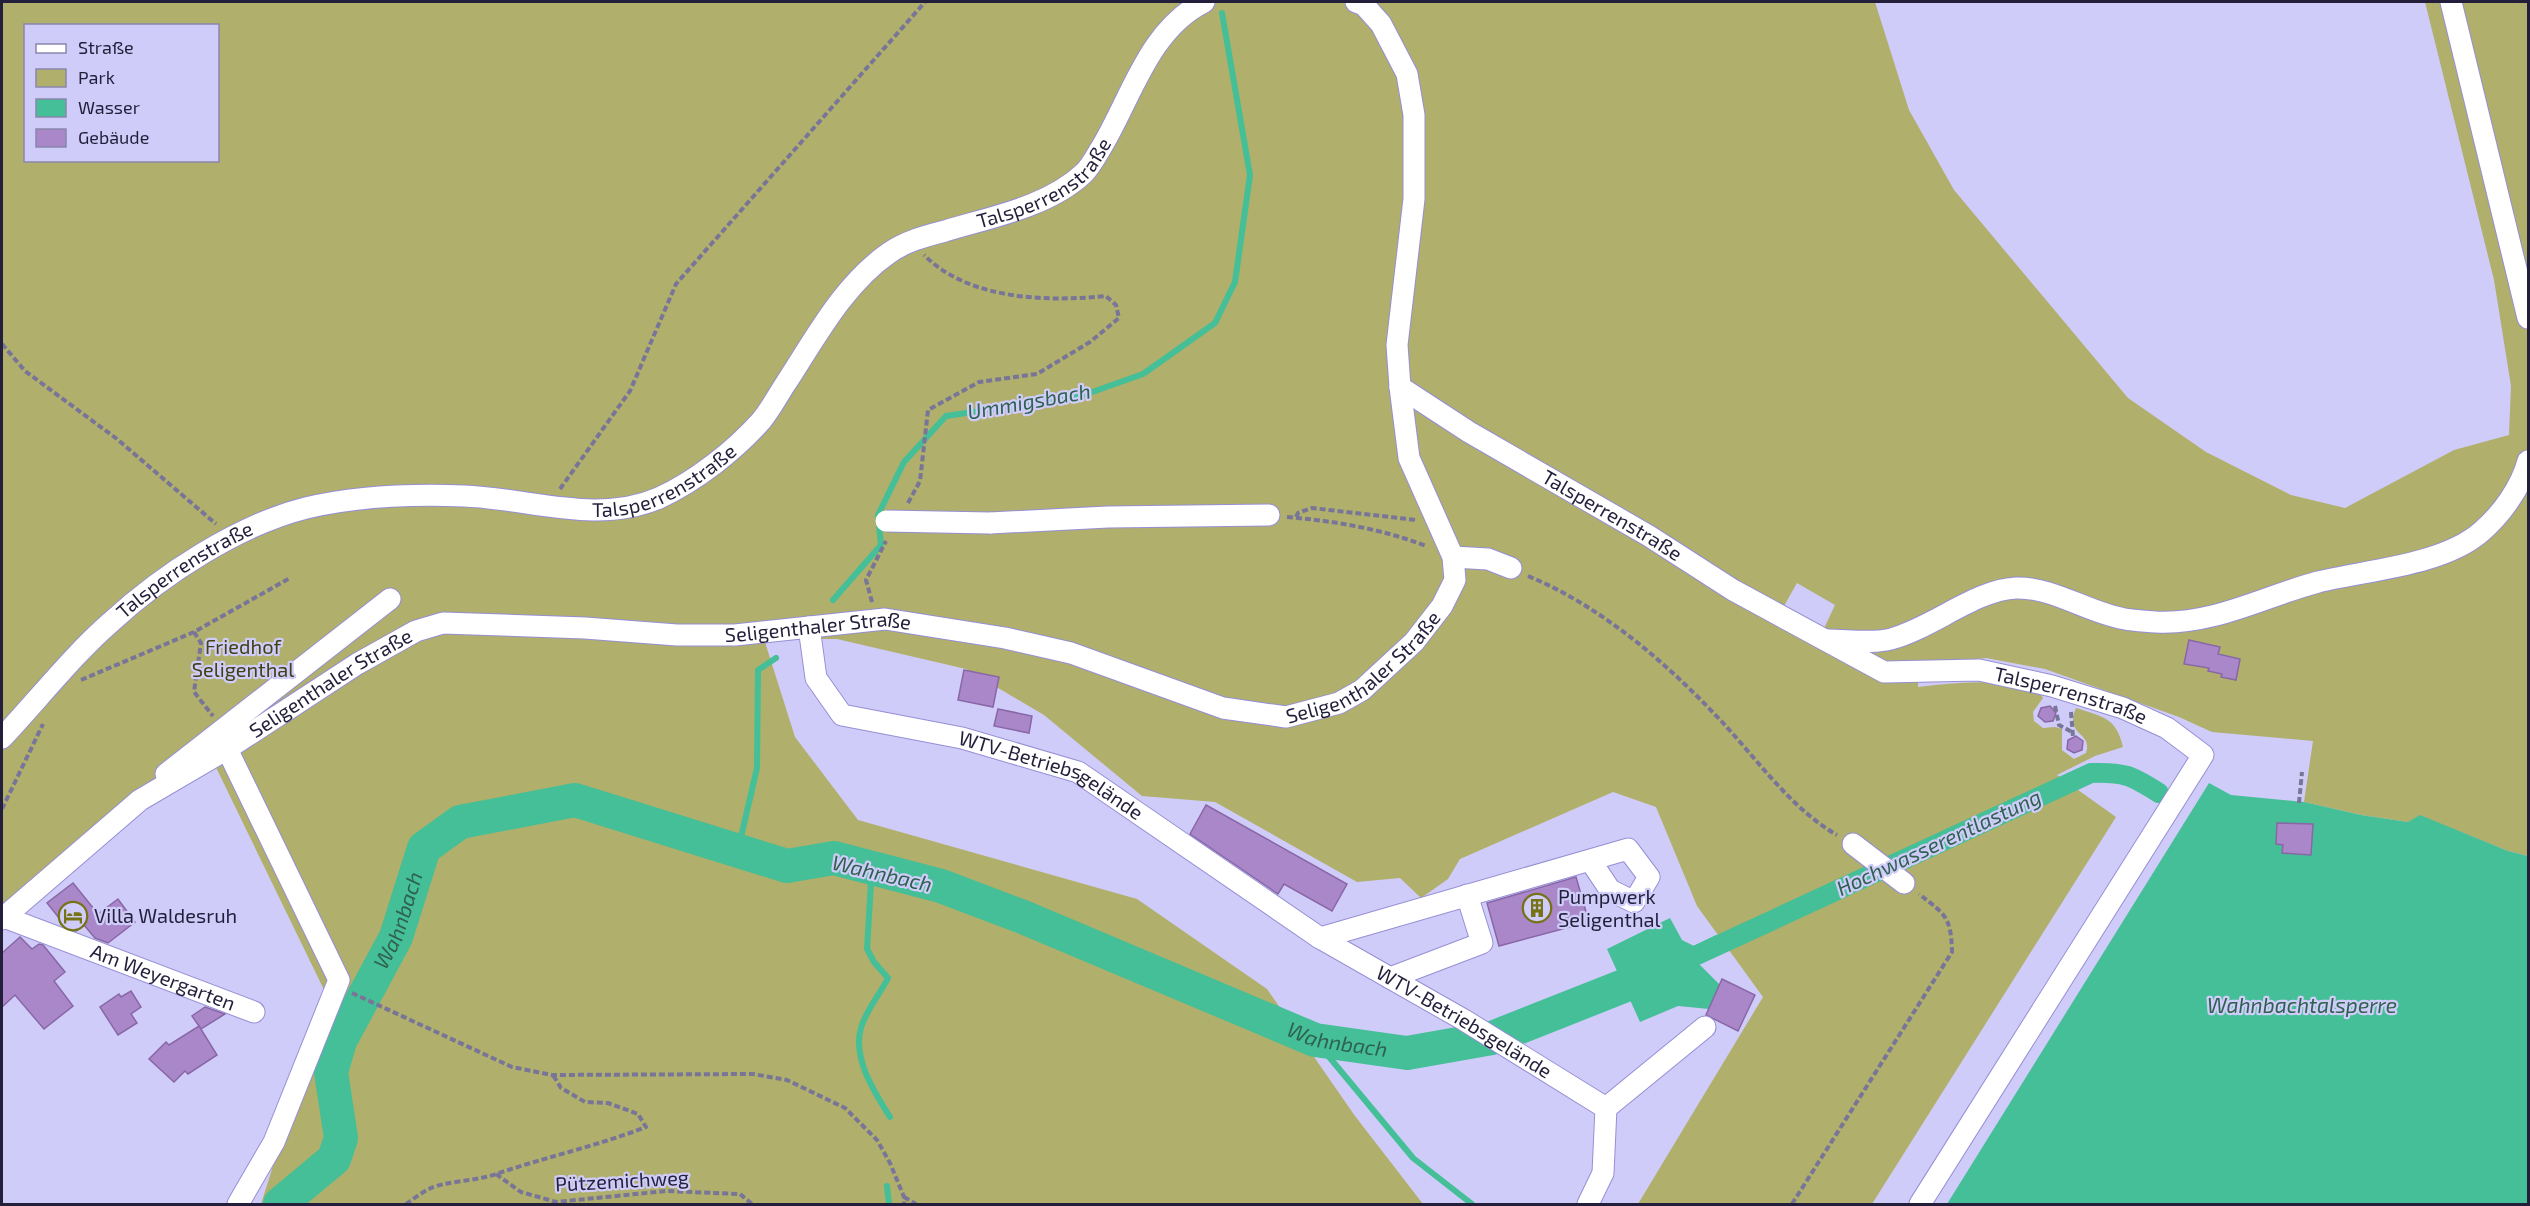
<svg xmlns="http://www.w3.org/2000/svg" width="2530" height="1206" viewBox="0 0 2530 1206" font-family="'Exo 2',sans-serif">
  <rect width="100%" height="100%" fill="#cfccf9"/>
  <path fill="#b0af6b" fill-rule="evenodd" d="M2 2H1875L1909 110 1954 190 2128 398 2206 452 2291 495 2345 508 2454 450 2509 435 2511 386 2494 280 2425 2H2528V856L2508 851 2421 816 2408 822 2361 815 2304 802 2313 741 2212 732 2179 717 2045 669 1986 658 1919 665 1918 687C1959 683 2003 676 2041 695L2043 698 2033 712 2034 721 2043 728 2055 727 2062 729V750L2074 759 2086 753C2093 731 2064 737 2076 708 2103 717 2116 717 2123 747L2095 756 2057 775 2116 817 1872 1204H1638L1763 997 1697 906 1656 807 1613 792 1460 859 1448 879 1421 898 1400 878 1357 882 1215 802 1142 796 1044 715 966 669 837 639H764L795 737 858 820 1137 899 1267 989 1355 1116 1423 1204H261L327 996 210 755 2 931ZM26 26H218V160H26ZM1797 583 1835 605 1820 637 1780 613Z"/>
  <g fill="#44bf97">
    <polygon points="2209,783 2231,795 2304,802 2361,815 2408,822 2420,815 2508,851 2528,856 2528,1204 1947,1204"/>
    <polygon points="1670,918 1682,940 1694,946 1716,935 1724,950 1698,963 1720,985 1709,1009 1678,1006 1640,1022 1607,949"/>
  </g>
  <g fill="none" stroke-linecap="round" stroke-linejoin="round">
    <g stroke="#44bf97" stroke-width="6">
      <polyline points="833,600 881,545 878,515 904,462 946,416 1081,396 1143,374 1215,323 1235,282 1250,175 1222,13"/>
      <polyline points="738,850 757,768 758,670 776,658"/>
      <path d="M872 866 867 949 874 962 888 978C880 994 865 1012 861 1028 852 1058 875 1093 890 1117"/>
      <polyline points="1315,1040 1413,1158 1472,1204"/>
      <polyline points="887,1186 889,1204"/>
    </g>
    <path stroke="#44bf97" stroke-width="20" d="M1697 955 2091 773C2124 772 2131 775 2159 793"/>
    <path stroke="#44bf97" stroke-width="34" id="s1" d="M280 1204 334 1159 341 1138 331 1072 340 1041 396 937 424 848 460 822 575 800 787 866 834 858 941 886 1023 917 1315 1040 1407 1053 1492 1038 1659 972 1667 976"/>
  </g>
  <g fill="#aa87c9" stroke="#8967a7" stroke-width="1.5">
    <polygon points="2189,640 2220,647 2218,654 2240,659 2236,680 2221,677 2222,674 2208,671 2209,668 2184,664"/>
    <polygon points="964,670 999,677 993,707 958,700"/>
    <polygon points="2050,706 2056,713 2053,721 2045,722 2038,716 2041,708"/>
    <polygon points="998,709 1032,716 1029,733 994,726"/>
    <polygon points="2076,736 2083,741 2082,750 2074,753 2067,749 2068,740"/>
    <polygon points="1206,805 1347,884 1332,911 1284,884 1278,894 1190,834"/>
    <polygon points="2277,823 2313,824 2311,855 2282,853 2283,845 2276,844"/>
    <polygon points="1576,877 1589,922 1499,946 1487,903"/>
    <polygon points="73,883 98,914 118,899 135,922 108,943 95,938 84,925 76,931 73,929 66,921 63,923 47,903"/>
    <polygon points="20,937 32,949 39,944 43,945 65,972 54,981 73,1006 44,1029 15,995 2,1007 2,953"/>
    <polygon points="1722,979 1755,995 1738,1031 1706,1015"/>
    <polygon points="131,991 141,1007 131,1014 137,1023 118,1035 100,1007 119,994 121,997"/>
    <polygon points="205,1007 225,1014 201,1029 192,1016"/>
    <polygon points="199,1026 217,1055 188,1074 185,1071 174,1082 149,1059 166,1042 169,1045"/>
  </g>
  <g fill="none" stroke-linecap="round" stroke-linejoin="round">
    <g stroke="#968fd5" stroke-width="23">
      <g id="minor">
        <polyline points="2451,2 2528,318"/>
        <path id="s2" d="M1400 387 1469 432 1649 536 1733 590 1884 672 1979 670 2052 686 2123 708 2167 728 2203 755 1920 1204"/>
        <polyline points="990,523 1108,517 1269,515"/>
        <polyline points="1453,557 1488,559 1511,568"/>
        <path id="s3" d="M809 627 816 678 842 715 962 738 1078 772 1320 938 1464 1020 1606 1108"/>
        <path d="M1828 640C1847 640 1873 644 1891 639 1934 627 1975 590 2016 588 2054 587 2088 613 2125 619 2135 621 2146 621 2156 622 2214 625 2265 596 2318 582 2368 570 2443 565 2481 532 2502 514 2521 487 2528 461"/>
        <path id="s4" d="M2 738C37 701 73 655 111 622 162 575 238 525 306 508 357 496 412 494 464 496 528 498 597 525 659 498 696 481 734 451 761 421 771 409 778 395 786 383 816 337 844 284 889 253 906 241 926 236 945 231 991 217 1048 207 1084 173 1091 166 1096 156 1101 148 1131 99 1148 30 1204 2"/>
        <polyline points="227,749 339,980 274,1142 238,1204"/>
        <polyline points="166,774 390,599"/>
        <polyline points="1853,844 1904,883"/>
        <path id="s5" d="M4 917 254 1012"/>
        <path id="s6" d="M2 919 140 800 227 749 357 664 416 631 443 623 585 628 677 635H735L885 619 1005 638 1071 653 1223 708 1286 717 1339 703 1362 690 1414 642 1442 606 1455 580 1453 557 1409 458 1400 387 1397 345 1414 199V115L1407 74 1381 24 1364 5 1356 2"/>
        <polyline points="1320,938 1590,860 1628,849 1649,877 1634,902 1610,890 1590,860"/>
        <polyline points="1390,978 1482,943 1467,895"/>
        <polyline points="1588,1204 1603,1173 1606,1108 1705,1027"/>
      </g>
    </g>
    <g stroke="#787599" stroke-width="4" stroke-dasharray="6 3" stroke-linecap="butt">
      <polyline points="2,344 25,371 117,439 216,524"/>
      <polyline points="560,489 630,391 676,284 925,2"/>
      <path d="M908 503 920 481 928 410 979 382 1037 374 1090 342 1119 318 1116 305 1106 296C1046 302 969 300 924 255"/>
      <path d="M1287 517C1335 521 1382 529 1426 546"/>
      <polyline points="1296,517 1298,513 1312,508 1416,520"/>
      <path d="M1528 576C1603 607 1669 665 1724 724 1759 762 1792 809 1837 835"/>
      <polyline points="872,602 866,580 886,541"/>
      <polyline points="194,632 201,643 194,692 213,716"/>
      <polyline points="81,680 194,632 290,578"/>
      <polyline points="2055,706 2059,725 2072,732"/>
      <polyline points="2071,712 2073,737"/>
      <polyline points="2299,803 2302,772"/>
      <polyline points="2,809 43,724"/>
      <polyline points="352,993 512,1067 552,1075 753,1074 787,1080 845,1108 877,1140 890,1163 904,1197 904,1204"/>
      <polyline points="496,1174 521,1192 556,1202 666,1191 740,1194 752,1204"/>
      <polyline points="904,1197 916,1204"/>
      <path d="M406 1204C413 1199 421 1193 429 1189 444 1181 477 1181 496 1174 546 1157 597 1146 646 1127L638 1114 608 1103 585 1102 561 1088 553 1075"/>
      <path d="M1792 1204 1952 952C1951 917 1946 915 1919 894"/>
    </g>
    <use href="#minor" stroke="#fff" stroke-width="21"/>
    <g stroke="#968fd5" stroke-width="23" stroke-linecap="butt">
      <polyline id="minor-bridge" points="886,521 990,523"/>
    </g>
    <use href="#minor-bridge" stroke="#fff" stroke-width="21"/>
  </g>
  <defs>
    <g id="building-ring" transform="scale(1.5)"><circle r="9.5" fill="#cfccf9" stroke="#767317" stroke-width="1.5"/><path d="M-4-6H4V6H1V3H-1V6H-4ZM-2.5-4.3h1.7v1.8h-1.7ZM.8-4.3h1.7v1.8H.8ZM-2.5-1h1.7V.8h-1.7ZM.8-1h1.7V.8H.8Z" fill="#767317"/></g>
    <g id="hotel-ring" transform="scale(1.5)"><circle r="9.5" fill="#cfccf9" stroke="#767317" stroke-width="1.5"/><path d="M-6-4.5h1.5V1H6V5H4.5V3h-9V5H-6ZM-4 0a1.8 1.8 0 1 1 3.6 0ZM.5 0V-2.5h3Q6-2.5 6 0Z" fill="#767317"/></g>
  </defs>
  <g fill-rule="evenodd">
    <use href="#building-ring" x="1537" y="908"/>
    <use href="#hotel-ring" x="73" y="916"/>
  </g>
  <g text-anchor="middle" stroke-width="4.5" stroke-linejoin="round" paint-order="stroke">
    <g font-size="20" fill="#231f3b" stroke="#cfccf9">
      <text dy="7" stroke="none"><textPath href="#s4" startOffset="1258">Talsperrenstraße</textPath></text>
      <text dy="7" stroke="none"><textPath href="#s4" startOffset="754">Talsperrenstraße</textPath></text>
      <text dy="7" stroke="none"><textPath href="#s2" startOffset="248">Talsperrenstraße</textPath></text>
      <text dy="7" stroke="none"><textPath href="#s4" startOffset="250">Talsperrenstraße</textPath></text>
      <text dy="7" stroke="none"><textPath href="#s6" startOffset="910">Seligenthaler Straße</textPath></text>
      <text dy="7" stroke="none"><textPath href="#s6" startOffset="1486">Seligenthaler Straße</textPath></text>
      <text dy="7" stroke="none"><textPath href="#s6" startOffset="406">Seligenthaler Straße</textPath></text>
      <text dy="7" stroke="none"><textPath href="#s2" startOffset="752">Talsperrenstraße</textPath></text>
      <text dy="7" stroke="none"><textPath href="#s3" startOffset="316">WTV-Betriebsgelände</textPath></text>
      <text dy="7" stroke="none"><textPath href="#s5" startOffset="170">Am Weyergarten</textPath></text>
      <text dy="7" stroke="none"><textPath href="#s3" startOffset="800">WTV-Betriebsgelände</textPath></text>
      <text transform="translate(622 1181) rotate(-3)" y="7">Pützemichweg</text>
    </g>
    <g font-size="20" fill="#424116" stroke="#cfccf9">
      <text x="243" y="654">Friedhof<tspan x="243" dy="23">Seligenthal</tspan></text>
    </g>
    <g font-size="20" fill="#231f3b" stroke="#cfccf9" text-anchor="start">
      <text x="1558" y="904">Pumpwerk<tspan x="1558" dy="23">Seligenthal</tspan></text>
      <text x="94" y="923">Villa Waldesruh</text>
    </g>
    <g font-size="21" font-style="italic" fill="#2f614f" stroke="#cfccf9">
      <text transform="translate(1029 402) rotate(-10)" y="7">Ummigsbach</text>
      <text transform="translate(1939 843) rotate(-25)" y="7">Hochwasserentlastung</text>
      <text transform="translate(882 874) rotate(13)" y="7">Wahnbach</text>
      <text dy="7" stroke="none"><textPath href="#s1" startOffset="326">Wahnbach</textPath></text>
      <text x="2302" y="1013">Wahnbachtalsperre</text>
      <text dy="7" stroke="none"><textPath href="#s1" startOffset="1371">Wahnbach</textPath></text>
    </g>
  </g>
  <rect width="2530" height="1206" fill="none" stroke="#231f3b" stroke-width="6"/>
  <rect x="24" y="24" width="195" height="138" fill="#cfccf9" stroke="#8a87ad" stroke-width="1.5"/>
  <rect x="36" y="44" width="30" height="9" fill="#ffffff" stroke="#8a87ad" stroke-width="1.5"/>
  <text x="78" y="54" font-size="18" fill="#231f3b">Straße</text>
  <rect x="36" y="69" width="30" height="18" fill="#b0af6b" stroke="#8a87ad" stroke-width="1.5"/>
  <text x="78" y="84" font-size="18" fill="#231f3b">Park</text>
  <rect x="36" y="99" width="30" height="18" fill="#44bf97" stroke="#8a87ad" stroke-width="1.5"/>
  <text x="78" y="114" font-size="18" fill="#231f3b">Wasser</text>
  <rect x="36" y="129" width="30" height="18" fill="#aa87c9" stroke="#8a87ad" stroke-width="1.5"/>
  <text x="78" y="144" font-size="18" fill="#231f3b">Gebäude</text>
</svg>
